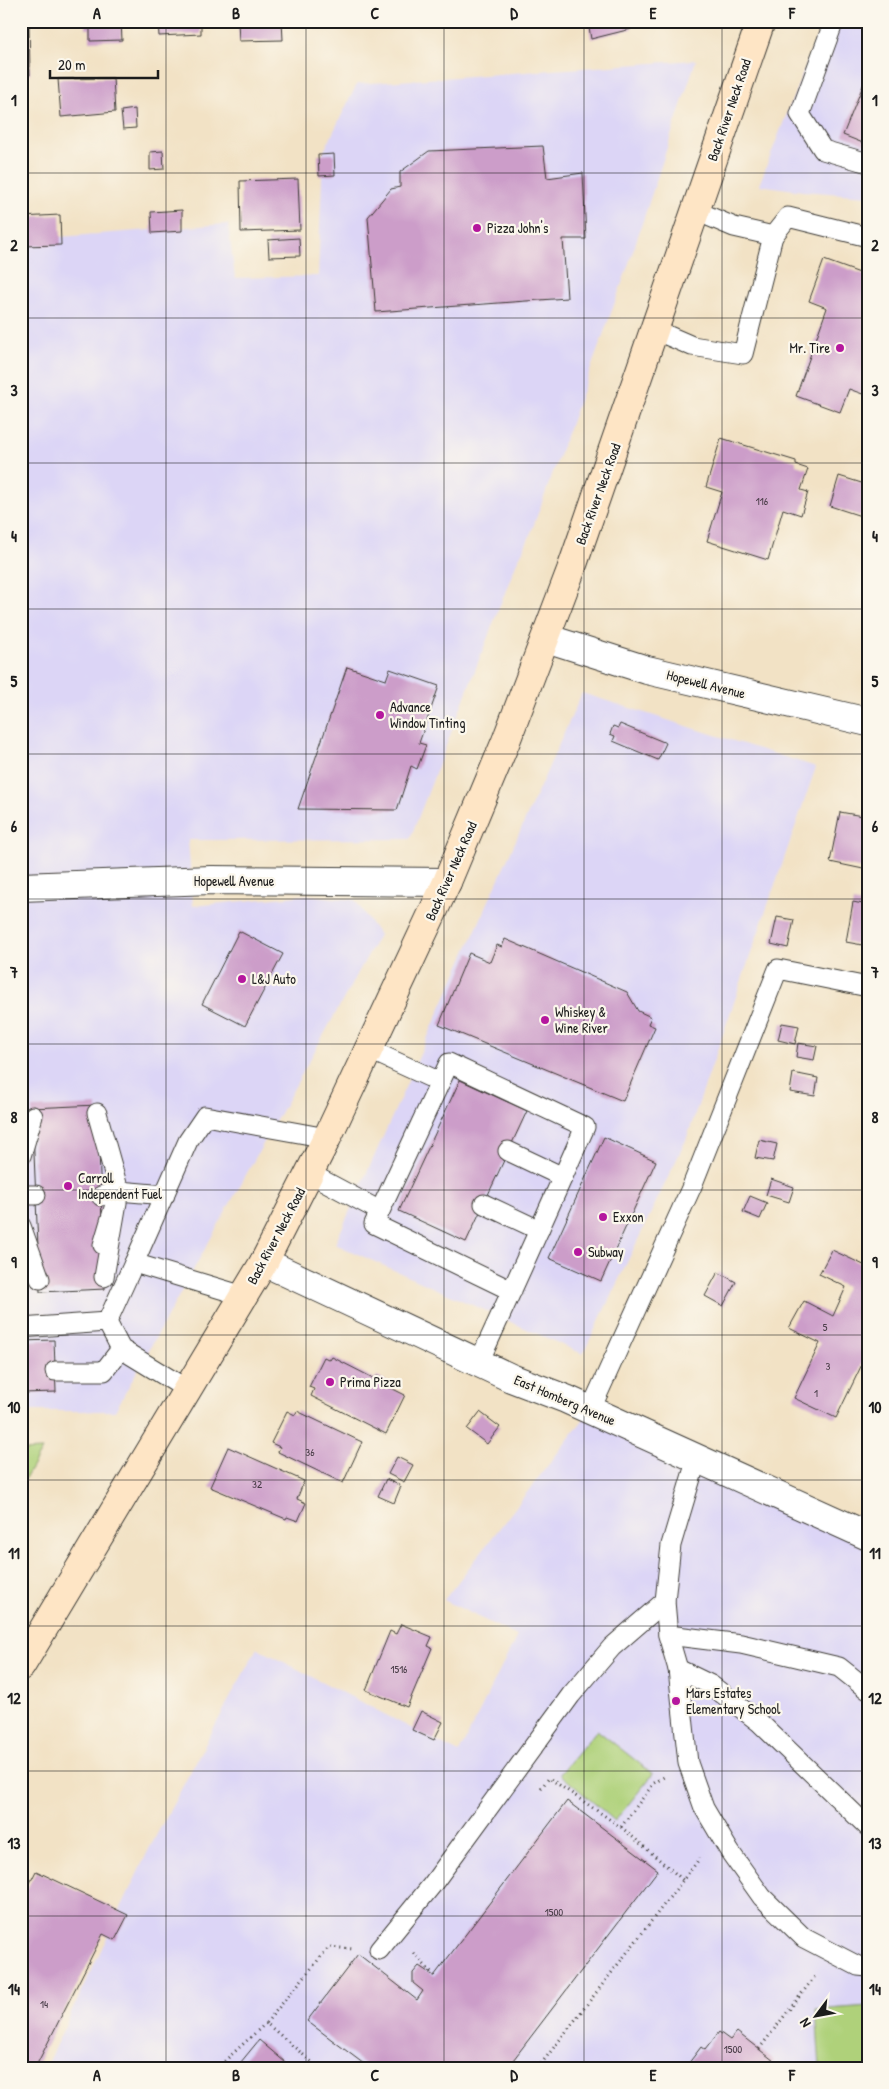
<svg xmlns="http://www.w3.org/2000/svg" width="889" height="2089" viewBox="0 0 889 2089" font-family="'Patrick Hand',sans-serif">
  <rect width="100%" height="100%" fill="#fbf7ec"/>
  <filter id="ink" filterUnits="userSpaceOnUse"><feTurbulence type="fractalNoise" baseFrequency=".02" numOctaves="2"/><feDisplacementMap in="SourceGraphic" scale="10" xChannelSelector="R" yChannelSelector="G"/><feConvolveMatrix kernelMatrix="1 2 1 2 8 2 1 2 1" color-interpolation-filters="sRGB"/></filter>
  <filter id="wash" filterUnits="userSpaceOnUse"><feTurbulence type="fractalNoise" baseFrequency=".0096" numOctaves="4" result="noise"/><feDisplacementMap in="SourceGraphic" scale="20" xChannelSelector="R" yChannelSelector="G"/><feGaussianBlur stdDeviation="1.12" result="paint"/><feColorMatrix in="noise" values="0 0 0 0 0 0 0 0 0 0 0 0 0 0 0 0 0 1.4 0 .05"/><feComposite in="paint" operator="in"/></filter>
  <g filter="url(#wash)">
    <rect width="100%" height="100%" fill="#f2e2c5"/>
    <g fill="#dcd5f6">
      <polygon points="823,21 868,21 868,196 803,191 759,185"/>
      <polygon points="696,60 626,272 529,538 516,564 410,839 188,840 193,906 307,895 355,900 379,935 115,1411 21,1411 21,240 228,224 235,278 318,276 323,153 357,84"/>
      <polygon points="582,693 816,767 686,1140 583,1354 335,1244"/>
      <polygon points="590,1411 868,1538 868,2068 45,2068 149,1849 257,1648 459,1753 517,1636 444,1600"/>
    </g>
    <g fill="#afd17a" stroke="#66764b">
      <polygon points="42,1450 21,1486 21,1451"/>
      <polygon points="597,1730 653,1774 615,1821 560,1774"/>
      <polygon points="868,2006 868,2068 820,2068 816,2010"/>
    </g>
    <g id="blocks">
      <g fill="#cc9dc9">
        <polygon points="21,21 29,21 30,75 21,75"/>
        <polygon points="85,21 121,21 122,40 90,41 90,29 86,29"/>
        <polygon points="158,21 201,21 201,34 159,36"/>
        <polygon points="238,21 282,21 283,40 239,41"/>
        <polygon points="588,21 634,21 631,29 591,39"/>
        <polygon points="868,73 868,145 843,135"/>
        <polygon points="113,78 115,112 61,117 58,79"/>
        <polygon points="135,109 136,128 123,129 121,111"/>
        <polygon points="543,146 547,178 583,173 586,239 563,239 567,298 376,312 368,217 391,189 400,187 400,172 429,151"/>
        <polygon points="163,151 164,169 150,170 150,152"/>
        <polygon points="334,154 335,175 319,176 318,155"/>
        <polygon points="298,179 300,230 241,232 240,181"/>
        <polygon points="182,210 182,231 152,233 151,212"/>
        <polygon points="60,215 61,245 21,246 21,217"/>
        <polygon points="299,238 300,256 269,257 268,240"/>
        <polygon points="824,260 868,276 868,396 849,389 840,412 796,396 827,308 809,301"/>
        <polygon points="721,438 796,461 796,465 808,469 801,490 808,492 801,515 783,509 768,560 707,541 722,492 706,487"/>
        <polygon points="839,476 868,485 868,506 864,517 830,506"/>
        <polygon points="347,667 386,680 390,669 439,686 419,743 426,745 417,769 411,766 397,810 298,809"/>
        <polygon points="620,724 666,743 658,760 613,741 615,736 610,734 613,726 618,728"/>
        <polygon points="840,812 868,817 868,870 830,862"/>
        <polygon points="853,902 868,905 868,946 846,942"/>
        <polygon points="777,917 794,920 788,948 771,944"/>
        <polygon points="239,931 283,954 245,1026 202,1004"/>
        <polygon points="505,939 627,992 638,1011 651,1017 648,1024 655,1027 623,1101 439,1025 469,953 490,962 497,945 502,947"/>
        <polygon points="782,1023 799,1026 795,1044 778,1040"/>
        <polygon points="798,1043 817,1046 814,1060 796,1057"/>
        <polygon points="793,1073 818,1078 815,1096 790,1092"/>
        <polygon points="460,1080 527,1111 466,1242 399,1211"/>
        <polygon points="97,1105 105,1289 40,1292 32,1108"/>
        <polygon points="604,1137 656,1161 601,1281 549,1258"/>
        <polygon points="759,1140 777,1144 773,1161 755,1158"/>
        <polygon points="771,1179 794,1187 789,1202 766,1195"/>
        <polygon points="750,1196 767,1203 760,1219 743,1212"/>
        <polygon points="832,1250 868,1267 868,1352 836,1418 794,1398 820,1343 789,1328 804,1301 833,1316 846,1287 819,1274"/>
        <polygon points="718,1272 736,1282 723,1306 705,1296"/>
        <polygon points="54,1340 56,1392 21,1393 21,1341"/>
        <polygon points="324,1357 330,1360 332,1357 375,1379 377,1376 390,1383 389,1387 405,1395 386,1434 311,1396 314,1389 309,1387"/>
        <polygon points="287,1411 295,1415 297,1411 362,1442 343,1483 278,1452 280,1447 271,1443"/>
        <polygon points="480,1412 500,1427 487,1444 467,1429"/>
        <polygon points="228,1447 304,1481 297,1499 306,1503 298,1521 287,1517 286,1519 210,1487"/>
        <polygon points="397,1457 413,1465 404,1482 388,1474"/>
        <polygon points="386,1479 401,1486 394,1503 378,1496"/>
        <polygon points="401,1624 432,1637 428,1646 432,1648 407,1707 366,1690 390,1631 396,1634"/>
        <polygon points="421,1711 443,1722 434,1740 412,1730"/>
        <polygon points="567,1801 658,1870 507,2068 362,2068 364,2064 307,2021 358,1954 417,2000 423,1991 413,1983 413,1973 419,1966 434,1976"/>
        <polygon points="36,1871 128,1915 115,1940 103,1934 35,2068 21,2068 21,1901"/>
        <polygon points="719,2032 730,2040 737,2032 774,2061 769,2068 685,2068 701,2047 705,2050"/>
        <polygon points="259,2040 292,2068 236,2068"/>
      </g>
    </g>
  </g>
  <g filter="url(#ink)">
    <use href="#blocks" fill-opacity="0" stroke="#3c3a35" stroke-width="1"/>
    <g fill="none" stroke-linecap="round" stroke-linejoin="round">
      <g stroke="#3c3a35" stroke-width="21">
        <g id="lane">
          <polyline points="834,21 800,114 823,150 868,163"/>
          <polyline points="694,210 734,227 773,236 788,217 868,237"/>
          <polyline points="655,330 692,346 743,354 773,236"/>
          <polyline points="368,1049 440,1082"/>
          <polyline points="97,1113 119,1191 165,1195"/>
          <polyline points="508,1151 563,1177"/>
          <polyline points="21,1156 33,1116"/>
          <polyline points="309,1173 380,1211"/>
          <polyline points="21,1195 36,1195"/>
          <polyline points="101,1196 119,1191 115,1182"/>
          <polyline points="484,1204 539,1230"/>
          <polyline points="21,1226 40,1279"/>
          <polyline points="103,1245 119,1191 104,1277"/>
          <polyline points="134,1263 188,1141 205,1116 327,1138"/>
          <polyline points="21,1328 107,1322"/>
          <path d="M479 1362C515 1284 550 1206 585 1127L449 1063 374 1224 512 1291"/>
          <polyline points="55,1371 104,1371 121,1349"/>
          <polyline points="188,1390 121,1349 107,1322 134,1263 244,1296"/>
          <polyline points="590,1411 692,1186 778,969 868,987"/>
          <polyline points="697,1458 671,1545 665,1601 668,1635 678,1669 688,1763 704,1808 730,1852 762,1897 804,1938 858,1966 868,1967"/>
          <polyline points="668,1635 741,1644 839,1667 868,1690"/>
          <polyline points="678,1669 711,1685 759,1722 868,1827"/>
          <polyline points="379,1950 432,1885 571,1695 612,1647 665,1601"/>
        </g>
      </g>
      <g stroke="#3c3a35" stroke-width="30">
        <g id="street">
          <polyline points="546,638 647,670 868,722"/>
          <polyline points="21,887 211,880 447,882"/>
          <polyline points="264,1262 511,1378 566,1399 868,1536"/>
        </g>
      </g>
      <g stroke="#3c3a35" stroke-width="30">
        <polyline id="secondary" points="21,1666 264,1262 327,1138 447,882 506,741 571,570 761,21"/>
      </g>
      <g stroke="#3c3a35" stroke-width="3" stroke-dasharray="1 4" stroke-linecap="butt">
        <polyline points="541,1788 549,1778 621,1827 654,1783 664,1777"/>
        <polyline points="621,1827 683,1880"/>
        <polyline points="414,1953 434,1976"/>
        <polyline points="266,2023 329,1947 353,1949"/>
        <polyline points="759,2049 816,1975"/>
        <polyline points="217,2068 266,2023 319,2068"/>
        <polyline points="338,2068 364,2064"/>
        <polyline points="538,2068 700,1858"/>
      </g>
      <use href="#lane" stroke="#fff" stroke-width="19"/>
      <use href="#street" stroke="#fff" stroke-width="28"/>
      <use href="#secondary" stroke="#fee5c5" stroke-width="28"/>
    </g>
  </g>
  <path fill="none" stroke="#1c1c1c" stroke-width="1" stroke-opacity="0.55" d="M166 21V2068M306 21V2068M444 21V2068M584 21V2068M722 21V2068M21 173H868M21 318H868M21 463H868M21 609H868M21 754H868M21 899H868M21 1044H868M21 1190H868M21 1335H868M21 1480H868M21 1626H868M21 1771H868M21 1916H868"/>
  <g fill="#b5179e" stroke="#fbf7ec" stroke-width="2">
    <circle cx="477" cy="228" r="5"/>
    <circle cx="840" cy="348" r="5"/>
    <circle cx="380" cy="715" r="5"/>
    <circle cx="242" cy="979" r="5"/>
    <circle cx="545" cy="1020" r="5"/>
    <circle cx="68" cy="1186" r="5"/>
    <circle cx="603" cy="1217" r="5"/>
    <circle cx="578" cy="1252" r="5"/>
    <circle cx="330" cy="1382" r="5"/>
    <circle cx="676" cy="1701" r="5"/>
  </g>
  <g text-anchor="middle" stroke-width="4.5" stroke-linejoin="round" paint-order="stroke">
    <g font-size="11" fill="#483c47">
      <text x="762" y="505">116</text>
      <text x="825" y="1331">5</text>
      <text x="828" y="1370">3</text>
      <text x="816" y="1397">1</text>
      <text x="310" y="1456">36</text>
      <text x="257" y="1488">32</text>
      <text x="399" y="1673">1516</text>
      <text x="554" y="1916">1500</text>
      <text x="44" y="2008">14</text>
      <text x="733" y="2053">1500</text>
    </g>
    <g font-size="14" fill="#1c1c1c" stroke="#fbf7ec">
      <text transform="translate(729 110) rotate(-71)" y="5">Back River Neck Road</text>
      <text transform="translate(598 494) rotate(-70)" y="5">Back River Neck Road</text>
      <text transform="translate(706 684) rotate(14)" y="5">Hopewell Avenue</text>
      <text transform="translate(451 871) rotate(-66)" y="5">Back River Neck Road</text>
      <text x="234" y="886">Hopewell Avenue</text>
      <text transform="translate(276 1236) rotate(-62)" y="5">Back River Neck Road</text>
      <text transform="translate(565 1400) rotate(23)" y="5">East Homberg Avenue</text>
    </g>
    <g font-size="14" fill="#1c1c1c" stroke="#fbf7ec" text-anchor="start">
      <text x="487" y="233">Pizza John's</text>
      <text x="830" y="353" text-anchor="end">Mr. Tire</text>
      <text x="390" y="712">Advance<tspan x="390" dy="16">Window Tinting</tspan></text>
      <text x="252" y="984">L&amp;J Auto</text>
      <text x="555" y="1017">Whiskey &amp;<tspan x="555" dy="16">Wine River</tspan></text>
      <text x="78" y="1183">Carroll<tspan x="78" dy="16">Independent Fuel</tspan></text>
      <text x="613" y="1222">Exxon</text>
      <text x="588" y="1257">Subway</text>
      <text x="340" y="1387">Prima Pizza</text>
      <text x="686" y="1698">Mars Estates<tspan x="686" dy="16">Elementary School</tspan></text>
    </g>
  </g>
  <rect width="889" height="2089" fill="none" stroke="#fbf7ec" stroke-width="55"/>
  <g transform="translate(816 2016) rotate(238)" stroke="#fbf7ec" stroke-width="4" paint-order="stroke">
  <path d="M0-4L9 19L0 12L-9 19Z" fill="#1c1c1c"/>
  <text y="-8" font-size="14" font-weight="bold" text-anchor="middle" fill="#1c1c1c">N</text>
  </g>
  <path d="M50 70v8h108v-8" fill="none" stroke="#1c1c1c" stroke-width="2.5"/>
  <text x="58" y="70" font-size="15" fill="#1c1c1c" stroke="#fbf7ec" stroke-width="4" paint-order="stroke">20 m</text>
  <rect x="28" y="28" width="834" height="2034" fill="none" stroke="#1c1c1c" stroke-width="2"/>
  <g font-size="16" text-anchor="middle" font-weight="bold" fill="#1c1c1c">
    <text x="97" y="19">A</text>
    <text x="236" y="19">B</text>
    <text x="375" y="19">C</text>
    <text x="514" y="19">D</text>
    <text x="653" y="19">E</text>
    <text x="792" y="19">F</text>
    <text x="14" y="106">1</text>
    <text x="875" y="106">1</text>
    <text x="14" y="251">2</text>
    <text x="875" y="251">2</text>
    <text x="14" y="396">3</text>
    <text x="875" y="396">3</text>
    <text x="14" y="542">4</text>
    <text x="875" y="542">4</text>
    <text x="14" y="687">5</text>
    <text x="875" y="687">5</text>
    <text x="14" y="832">6</text>
    <text x="875" y="832">6</text>
    <text x="14" y="978">7</text>
    <text x="875" y="978">7</text>
    <text x="14" y="1123">8</text>
    <text x="875" y="1123">8</text>
    <text x="14" y="1268">9</text>
    <text x="875" y="1268">9</text>
    <text x="14" y="1413">10</text>
    <text x="875" y="1413">10</text>
    <text x="14" y="1559">11</text>
    <text x="875" y="1559">11</text>
    <text x="14" y="1704">12</text>
    <text x="875" y="1704">12</text>
    <text x="14" y="1849">13</text>
    <text x="875" y="1849">13</text>
    <text x="14" y="1995">14</text>
    <text x="875" y="1995">14</text>
    <text x="97" y="2081">A</text>
    <text x="236" y="2081">B</text>
    <text x="375" y="2081">C</text>
    <text x="514" y="2081">D</text>
    <text x="653" y="2081">E</text>
    <text x="792" y="2081">F</text>
  </g>
</svg>
